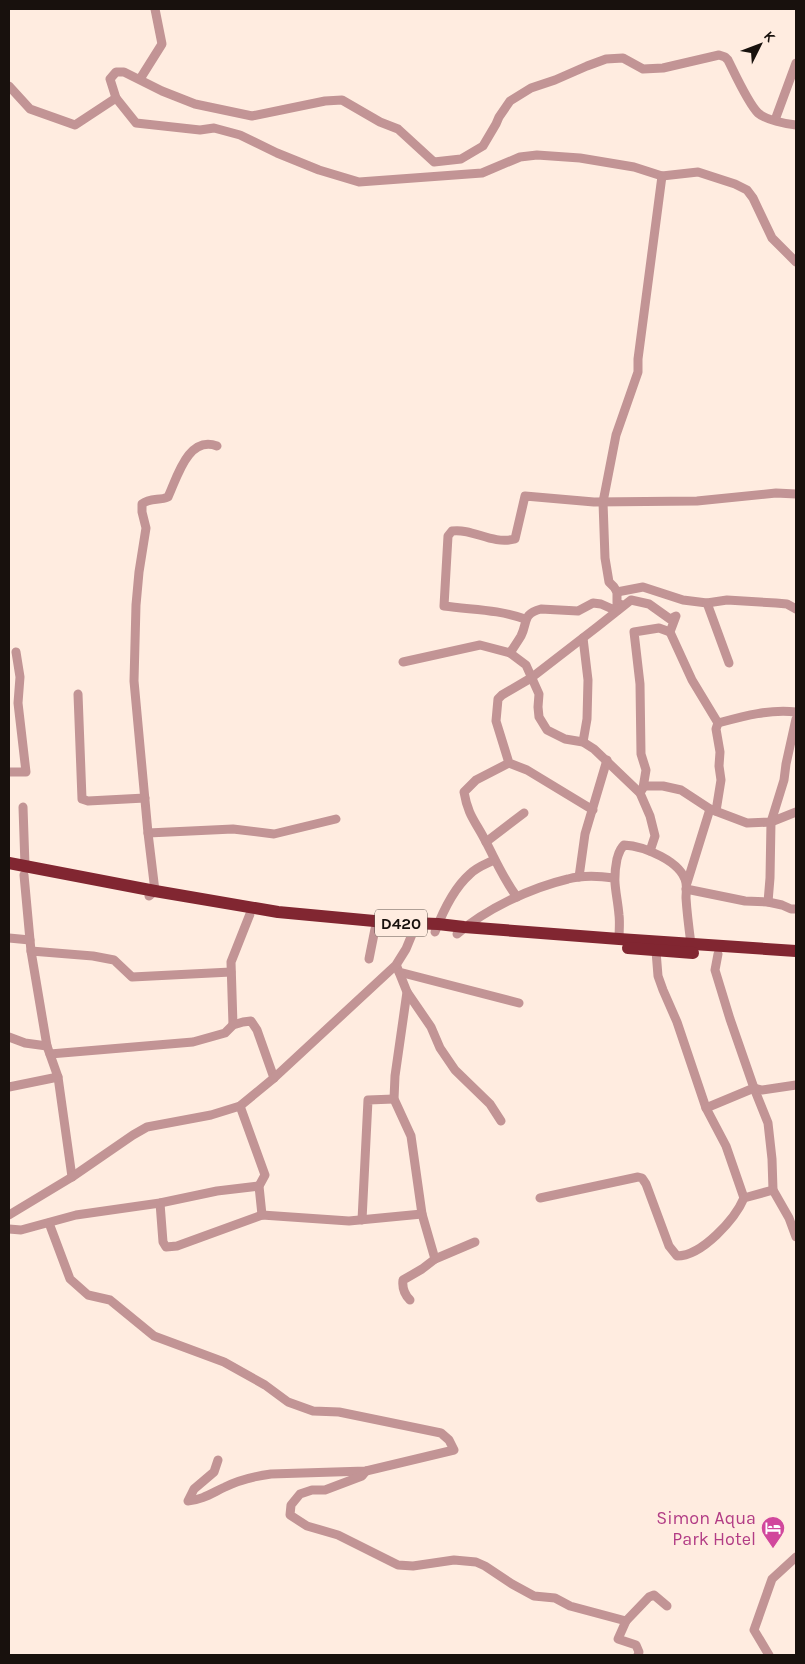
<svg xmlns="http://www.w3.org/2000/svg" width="805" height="1664" viewBox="0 0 805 1664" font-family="Karla,sans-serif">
  <rect width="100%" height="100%" fill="#ffece0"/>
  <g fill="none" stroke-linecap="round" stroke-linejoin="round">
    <g stroke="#c29495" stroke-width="9">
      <polyline points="140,79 162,44 155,9"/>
      <polyline points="9,86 30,109 75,125 116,98 136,123 200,130 214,128 240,135 277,153 319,170 359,182 482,173 520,157 537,155 580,158 634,167 662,176 698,172 735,184 747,190 753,198 772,238 796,262"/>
      <path d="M116 98 110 79 116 72H124L162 91 195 104 252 116 325 101 342 100 380 122 398 129 434 162 461 159 483 146 496 124 499 117 510 101 531 88 555 80 587 66 606 59 623 58 643 69 663 68 719 55 725 57 728 60C735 74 748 103 758 113 766 120 786 124 796 125"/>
      <polyline points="775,120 796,63"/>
      <polyline points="617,592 643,587 683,600 707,603 727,600 776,603 787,604 796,609"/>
      <polyline points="707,603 729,663"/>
      <polyline points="622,605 617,603 617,592 614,587 609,582 605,558 603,502 616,435 638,372 638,359 662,176"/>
      <path d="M618 610 610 608 601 604 593 603 578 611 541 609C522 614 528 622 521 636 518 641 514 647 510 653L526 665 539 694 538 707 539 717 547 730 565 739 583 742 594 749 640 793 650 816 655 836 650 851"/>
      <path d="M525 619C497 609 473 610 444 606L448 536 452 531C473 528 491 545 515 539L525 496 594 502 697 501 776 493 796 494"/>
      <polyline points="403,662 480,645 510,653"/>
      <polyline points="78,694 82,799 88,801 145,798"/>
      <path d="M718 723C744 716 769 709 796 712"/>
      <polyline points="583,742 587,719 588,680 583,638"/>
      <path d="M509 763 476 780 464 792C468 816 476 822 486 842 496 861 504 880 517 897"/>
      <polyline points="9,772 26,772 18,703 20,677 16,652"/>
      <polyline points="644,786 663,786 681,790 710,809 747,823 771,822 796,812"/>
      <polyline points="640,793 643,788 646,770 641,754 640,684 634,632 659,628 670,632"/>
      <polyline points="23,807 25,866"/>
      <polyline points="593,810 527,770 509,763 496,721 498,699 502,695 531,678 597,627 631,600 649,604 670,619 676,616 670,632 692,680 718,723 716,729 720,752 719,766 721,780 716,811"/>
      <polyline points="148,833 233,829 274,834 336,819"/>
      <polyline points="486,842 524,813"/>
      <polyline points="24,875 31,951 47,1046 58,1077 72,1177"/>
      <polyline points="579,877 585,834 607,760"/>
      <polyline points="687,883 710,809"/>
      <polyline points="686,889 745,901 768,902 782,905 791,909 796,909"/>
      <path d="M149 896 155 891 148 833 134 681 136 605 139 572 146 528 142 512V504C150 497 159 501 168 497 177 478 188 435 217 446"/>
      <polyline points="768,902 770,878 771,822 784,780 786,764 796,719"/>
      <path d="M435 932C443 911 454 888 470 874 477 867 486 864 494 860"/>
      <path d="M457 934C486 909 530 888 568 879 583 875 599 876 614 878"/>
      <polyline points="9,938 30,940"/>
      <path d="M619 939C619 931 620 923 619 915 617 892 612 883 617 859 619 853 619 850 624 845 643 846 682 861 686 883 687 888 686 893 686 898 687 914 689 929 691 944"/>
      <polyline points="31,951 93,956 114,960 132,977 231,972"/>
      <polyline points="656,951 658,976 663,990 677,1022 706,1108 726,1146 744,1198"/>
      <polyline points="369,959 375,929"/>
      <polyline points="397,967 399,972 519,1003"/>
      <path d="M399 972 407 992 395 1076 394 1099 411 1136 422 1214 435 1259 422 1269 403 1280C402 1288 404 1294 410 1300"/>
      <polyline points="407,992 431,1027 440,1048 455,1070 490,1104 501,1121"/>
      <polyline points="233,1025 231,962 250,914"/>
      <polyline points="9,1037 25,1043 47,1046"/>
      <polyline points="50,1054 193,1042 225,1033 233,1025 243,1022 251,1021 257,1030 274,1078"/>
      <polyline points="9,1087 58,1077"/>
      <polyline points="754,1088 768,1123 772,1159 773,1190 789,1218 796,1237"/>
      <polyline points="754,1088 762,1090 796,1085"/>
      <polyline points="240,1106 265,1175 259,1186 262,1215"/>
      <polyline points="706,1108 754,1088 730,1019 715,970 718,954"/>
      <path d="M540 1198 638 1177 642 1178 646 1184 669 1246 677 1256C702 1256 735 1219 744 1198L773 1190"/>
      <polyline points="160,1203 163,1242 166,1247 177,1246 262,1215 349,1221 422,1214"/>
      <polyline points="9,1215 72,1177 133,1135 147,1127 211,1115 240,1106 274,1078 396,965 406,949 413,932"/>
      <polyline points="362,1220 368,1100 394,1099"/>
      <path d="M49 1223 70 1279 88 1295 110 1300 154 1336 224 1362 265 1385 288 1402 313 1411 339 1412 441 1433 449 1440 454 1450 366 1471 271 1474C256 1476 239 1480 225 1487 212 1493 202 1500 188 1501L194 1489 214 1472 218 1460"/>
      <polyline points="9,1229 21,1230 76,1215 160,1203 217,1191 259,1186"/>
      <polyline points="435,1259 475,1242"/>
      <polyline points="366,1471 362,1476 325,1490 312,1490 300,1494 291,1505 290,1515 307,1526 338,1535 398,1565 413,1566 454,1560 476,1562 485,1566 512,1584 534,1596 555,1598 570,1606 626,1621 649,1597 654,1595 667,1606"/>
      <polyline points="626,1621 618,1639 636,1645 639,1652 638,1655"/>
      <polyline points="769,1655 754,1630 772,1579 796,1557"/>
    </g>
    <g stroke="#812631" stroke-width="12">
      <polyline points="9,863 155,891 278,912 385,922 438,924 464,927 619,939 796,951"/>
      <polyline points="628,948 693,953"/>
    </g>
  </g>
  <defs>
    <g id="hotel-pin" transform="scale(1.25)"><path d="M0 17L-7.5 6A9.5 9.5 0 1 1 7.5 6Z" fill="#d1479c" stroke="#ffece0"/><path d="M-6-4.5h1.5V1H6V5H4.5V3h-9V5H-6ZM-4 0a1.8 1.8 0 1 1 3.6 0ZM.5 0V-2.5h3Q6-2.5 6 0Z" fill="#fff"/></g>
  </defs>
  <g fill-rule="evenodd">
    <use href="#hotel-pin" x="773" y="1528"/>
  </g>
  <g text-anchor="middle" stroke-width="5" stroke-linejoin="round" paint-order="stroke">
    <rect fill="#ffece0" stroke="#5d534c" stroke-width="1" x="375" y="909.5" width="52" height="27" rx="4"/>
    <g font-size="16" font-weight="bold" fill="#18110d">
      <text x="401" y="929">D420</text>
    </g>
    <g font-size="18" fill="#b23c85" stroke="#ffece0" text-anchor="end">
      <text x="756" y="1524">Simon Aqua<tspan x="756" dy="21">Park Hotel</tspan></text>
    </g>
  </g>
  <rect width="805" height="1664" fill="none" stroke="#18110d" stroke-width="20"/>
  <g transform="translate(760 45) rotate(48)" stroke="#ffece0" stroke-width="4" paint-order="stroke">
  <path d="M0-4L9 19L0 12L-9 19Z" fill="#18110d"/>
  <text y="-8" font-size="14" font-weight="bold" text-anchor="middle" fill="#18110d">K</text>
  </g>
</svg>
